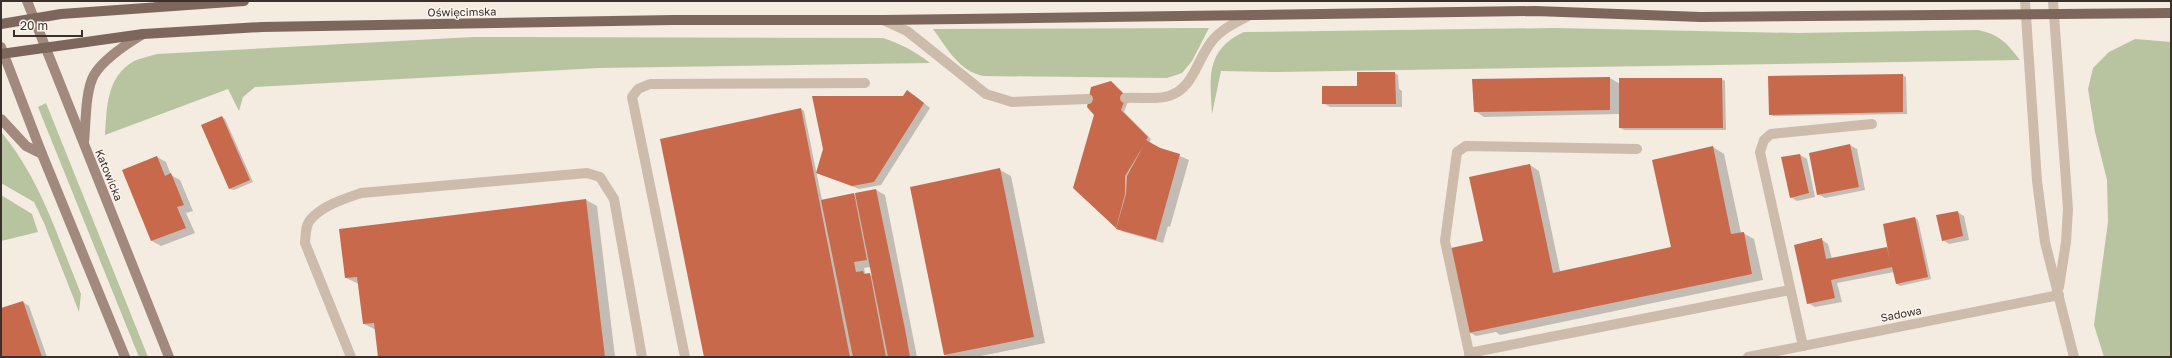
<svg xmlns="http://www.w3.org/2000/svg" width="2172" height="358" viewBox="0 0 2172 358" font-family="'Golos Text',sans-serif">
  <rect width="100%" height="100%" fill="#f4ebe1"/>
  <g fill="#b8c4a0">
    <path d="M1209 28 1192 61 1182 73 1167 78 983 76C959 71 947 48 933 29Z"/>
    <path d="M1555 28 1798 33 1978 30C2000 35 2006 42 2020 60L1277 72 1221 71 1212 114C1210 78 1205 50 1244 32Z"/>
    <path d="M473 37 883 38C901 44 915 51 930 63L599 68 255 87 243 97 239 111 228 89 105 135C107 108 106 77 134 61 141 58 150 56 157 54Z"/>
    <polygon points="2135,39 2171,42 2171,357 2104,357 2094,325 2108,222 2107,180 2095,132 2088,89 2093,68 2109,52"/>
    <polygon points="46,103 148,357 139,357 38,107"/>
    <path d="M1 132C40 178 58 238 81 294L79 312 44 223 34 202 1 183Z"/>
    <polygon points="1,195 32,214 38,232 1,241"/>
  </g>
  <g fill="#0003" fill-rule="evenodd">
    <polygon points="1395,73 1398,75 1399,89 1402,91 1402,107 1330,107 1323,103"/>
    <polygon points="1902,75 1906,77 1907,114 1773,116 1770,114"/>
    <polygon points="1610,78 1620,84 1722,79 1725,81 1726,130 1624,130 1620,128 1620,114 1484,117 1475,111"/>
    <polygon points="1111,82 1129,99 1124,112 1151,139 1149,143 1189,160 1170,227 1168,226 1163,243 1124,232 1116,228 1074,188"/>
    <polygon points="914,95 930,108 881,185 859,189 817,173"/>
    <path d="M801 109 804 111 822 200 854 194 857 196 876 190 885 195 917 357H705ZM871 267 873 276 865 273 864 268Z"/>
    <polygon points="222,117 225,119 253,182 234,190 230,189 203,125"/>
    <polygon points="1850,145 1857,149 1865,190 1825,198 1818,194"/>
    <polygon points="1713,147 1724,154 1741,233 1743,233 1754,239 1763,280 1500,335 1496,332 1476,336 1469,332 1482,242 1530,165 1539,171 1560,271 1672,248"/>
    <polygon points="1800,155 1807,159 1815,197 1797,201 1791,197"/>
    <polygon points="157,157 166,162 171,175 180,180 193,211 186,213 195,233 161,246 152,241"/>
    <polygon points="1000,170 1011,176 1045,343 976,357 949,357 945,355"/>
    <polygon points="586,200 597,206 615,357 379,357 376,330 364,324 359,284 346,278"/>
    <polygon points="1957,212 1964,216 1969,240 1949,244 1943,240"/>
    <polygon points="1915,218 1918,220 1931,279 1900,286 1897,284 1894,272 1837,283 1842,302 1815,307 1808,303 1822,240 1828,244 1832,259 1887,248 1889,249"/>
    <polygon points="23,302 29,306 47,357 1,357 1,309"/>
  </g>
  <g fill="#c8694b">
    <polygon points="1357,72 1395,72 1396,104 1322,104 1322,86 1357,86"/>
    <polygon points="1903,74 1903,112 1769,115 1768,76"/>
    <polygon points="1610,77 1610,110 1474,112 1472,79"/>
    <polygon points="1619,78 1722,78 1723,128 1619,128"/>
    <polygon points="1111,81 1126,96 1121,110 1148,137 1146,140 1160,148 1180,154 1156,240 1116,229 1126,194 1127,176 1144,145 1125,176 1125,194 1116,228 1073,188 1094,115 1087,107 1091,87"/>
    <polygon points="907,90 924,103 874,182 852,186 816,173 823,149 812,96 903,96"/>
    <polygon points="801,108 850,357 704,357 660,139"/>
    <polygon points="222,116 250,180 229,189 201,125"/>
    <polygon points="1850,144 1859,187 1817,195 1809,153"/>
    <polygon points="1713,146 1731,234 1744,232 1752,274 1468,333 1451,248 1483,241 1469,177 1530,164 1553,273 1671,247 1652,160"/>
    <polygon points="1800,154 1809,193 1790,198 1781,157"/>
    <polygon points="157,156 165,176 171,173 184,205 177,207 186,228 151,241 122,170"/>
    <polygon points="1000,168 1034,337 944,355 910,187"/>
    <polygon points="876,189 905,329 910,357 888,357 855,193"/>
    <polygon points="854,193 867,260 854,262 856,272 863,271 864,274 870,273 886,357 853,357 821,200"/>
    <polygon points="586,199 605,357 378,357 374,323 363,324 357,277 345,278 339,229"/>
    <polygon points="1958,211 1963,236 1942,241 1936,215"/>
    <polygon points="1915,217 1928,277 1896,284 1892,267 1831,280 1835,298 1807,304 1794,245 1822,238 1826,259 1887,247 1890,261 1883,224"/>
    <polygon points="23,301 42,357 1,357 1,308"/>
  </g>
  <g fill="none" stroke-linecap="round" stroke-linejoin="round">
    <g stroke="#cdbbac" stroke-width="10">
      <polyline points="883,20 907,31 986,94 1012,102 1088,99"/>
      <path d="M1125 98C1139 97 1156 100 1169 96 1194 88 1197 59 1212 41 1221 29 1237 22 1250 15"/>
      <polyline points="1803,346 1760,152 1764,140 1771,134 1872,124"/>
      <polyline points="1469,353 1790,290"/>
      <path d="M351 357 305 243C306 235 305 225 311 219 324 205 344 199 361 193L587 173 600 177 614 199 642 357"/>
      <polyline points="685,357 632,97 638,89 650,84 865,83"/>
      <polyline points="1470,357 1445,241 1457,152 1466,146 1637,149"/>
    </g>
    <polyline stroke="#cdbbac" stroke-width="10" points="1748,357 2059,295"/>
    <g stroke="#cdbbac" stroke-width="10">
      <polyline points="2025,1 2037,181 2045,242 2074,357"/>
      <polyline points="2053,1 2068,209 2066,242 2059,287"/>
    </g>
    <g stroke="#a18a7d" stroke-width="10">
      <polyline points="27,1 169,357"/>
      <polyline points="159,1 176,4"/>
      <polyline points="1,47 42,154 125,357"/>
      <polyline points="1,119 26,146 42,154"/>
      <path d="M84 142C86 124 85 91 94 75 103 60 128 43 143 34"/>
    </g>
    <g stroke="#7d675c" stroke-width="10">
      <polyline points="1,24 61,14 244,1"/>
      <polyline points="1,54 143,34 262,27 673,20 883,20 1535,11 1701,17 2171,13"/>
    </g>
  </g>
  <g text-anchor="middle" stroke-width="3" stroke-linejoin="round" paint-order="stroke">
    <g font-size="11" fill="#3b302b" stroke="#fbf5ee">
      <text transform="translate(462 12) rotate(-1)" y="4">Oświęcimska</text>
      <text transform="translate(109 175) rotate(68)" y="4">Katowicka</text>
      <text transform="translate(1901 314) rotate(-11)" y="4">Sadowa</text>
    </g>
  </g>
  <rect width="2172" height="358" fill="none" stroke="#3b302b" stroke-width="4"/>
  <path d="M14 30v6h68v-6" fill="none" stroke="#3b302b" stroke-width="2"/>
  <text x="20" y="30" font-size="12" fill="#3b302b" stroke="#fbf5ee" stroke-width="3" paint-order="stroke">20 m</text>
</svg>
